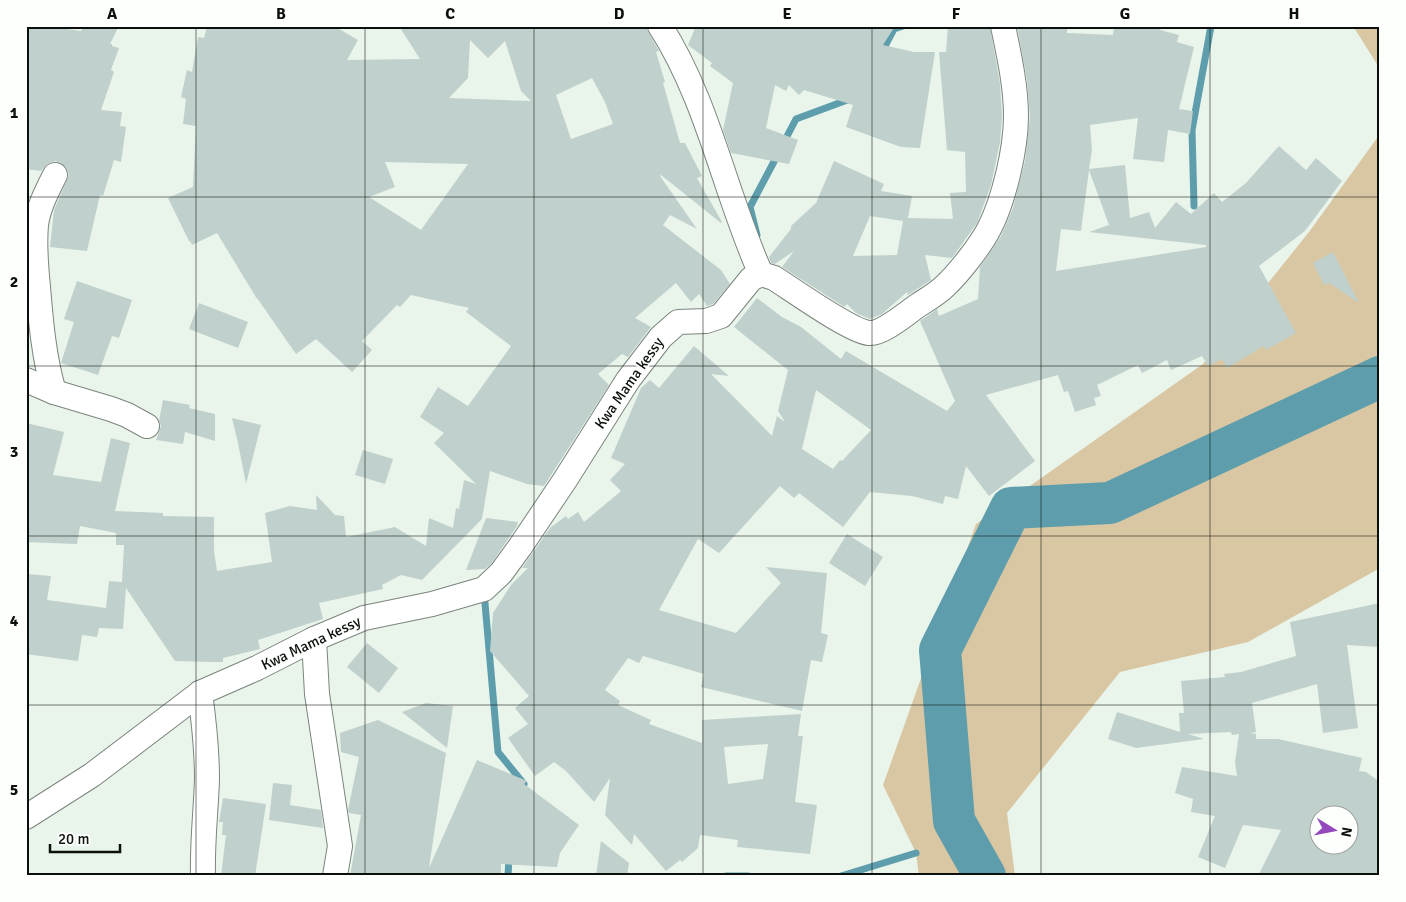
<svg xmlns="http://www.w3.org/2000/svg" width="1406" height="902" viewBox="0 0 1406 902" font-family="Signika,sans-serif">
  <rect width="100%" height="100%" fill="#e9f4eb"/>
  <g fill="#d9c7a3">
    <polygon points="1353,26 1380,26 1380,69"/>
    <polygon points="1380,134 1380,568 1248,642 1120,672 1007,813 1015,876 919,876 916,853 883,785 976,524 1203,364 1309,232"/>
  </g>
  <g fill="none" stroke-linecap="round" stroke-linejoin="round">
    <g stroke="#5d9dac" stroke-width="7">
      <polyline points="884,53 886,44 894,29 903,26"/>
      <polyline points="783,144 796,119 850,99"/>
      <polyline points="1194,206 1192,130 1211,26"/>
      <polyline points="757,235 750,207 778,154"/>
      <polyline points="484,592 498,752 524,784"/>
      <polyline points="508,876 509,857"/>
      <polyline points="726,876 748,876"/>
      <polyline points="841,876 916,853"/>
    </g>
    <polyline stroke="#5d9dac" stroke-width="42" points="985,876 954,821 940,650 1011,508 1110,503 1380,377"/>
  </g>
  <g fill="#c0d0cc" fill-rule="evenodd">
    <polygon points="26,26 45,26 81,31 84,26 119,26 110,44 112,44 112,46 119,48 111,70 114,72 101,110 122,112 120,126 126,127 121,162 114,160 103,196 100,195 87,251 50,247 54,210 69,175 66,167 61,163 55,161 47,164 41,171 26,169"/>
    <path d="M207 26H334L358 40 347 60 420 59 399 26H645L659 51 656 52 665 82 663 83 680 143H685L702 176 697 178 722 222 721 223 661 175 660 176 697 229 670 215 663 225 721 270 730 284 713 304 707 306 699 294 691 302 676 283 635 318 651 327 628 357 622 354 598 374 609 385 544 486 527 484 490 471 482 519 422 580 401 575 382 585 383 589 319 603 323 619 258 640 260 649 223 658V662H212L175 661 126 588 123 629 99 628 97 637 82 635 78 661 26 654V574L51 576 47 600 106 608 109 581 122 582 124 545H116V533L80 526 77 544 26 542V423L64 432 53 475 101 482 111 438 130 443 115 511 163 513V516L214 517V551L217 571 272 562 265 513 290 506 317 510 316 495 335 515 344 516 346 537 395 527 426 546 429 518 453 528 456 508 459 509 464 480 476 484 434 443 444 433 420 417 438 387 468 406 511 346 466 312 469 308 411 295 400 307 397 305 362 341 372 350 352 372 316 339 296 354 257 298V299L217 233 192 245 190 241H189L168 198 193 187 196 126 183 124 186 99 181 97 187 70 192 72 198 37 204 38ZM470 40 488 58 505 41 521 91 531 101 449 98 468 78ZM592 78 605 102 613 124 571 139 556 95ZM385 162 468 164 421 230 369 197 395 187Z"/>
    <polygon points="696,26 895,26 883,45 914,52 935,52 920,148 901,147 846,127 853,105 804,90 799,95 789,85 786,91 775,85 766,128 798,140 789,164 731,153 723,130 733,83 710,66 712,63 688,45"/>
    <path d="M948 26H990L1000 84 1002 116 1000 142 991 185 977 223 952 258 925 255 931 280 908 295 907 292 882 314 870 319 856 313 847 304 844 307 843 306 782 267 794 251 775 264 771 263 769 257 791 229V226L816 203 834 161 884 184 881 191 912 196 908 218 953 219 950 193 966 192 965 152 947 150 939 52H946ZM870 216 903 221 897 255 853 256Z"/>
    <path d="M1017 26H1067V33L1113 35 1114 26H1161L1160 30 1179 35 1177 42 1194 47 1179 109 1193 111 1190 134 1168 130 1164 162 1133 159 1138 118 1090 125 1092 150 1089 169 1125 165 1130 218 1149 212 1155 228 1176 202 1191 214 1214 193 1222 202 1246 183 1279 146 1306 170 1316 158 1342 181 1305 231 1259 266 1296 333 1266 350 1264 346 1227 368 1222 359 1208 366 1202 356 1171 370 1167 360 1142 373 1138 365 1097 385 1101 396 1094 398 1096 405 1075 412 1068 391 1064 392 1058 375 986 395 1035 461 989 496 966 466 958 499 945 496 943 504 912 496 870 492 843 527 799 493 794 498 780 486 719 553 698 539 659 610 736 633 781 583 766 567 827 573 821 633 828 635 822 662 811 660 802 711 701 687 704 674 643 656 639 663 628 658 605 690 620 701 618 705 651 720 649 724 702 743V720L801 714 798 736H803L795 802 817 805 810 854 737 847 738 840 700 835 698 848 682 862 680 860 666 871 634 834 632 845 605 815 610 778 594 802 566 771 554 762 535 776 508 738 528 724 515 708 529 696 490 651 493 613 511 585 528 568H522L550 528 566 516 568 519 578 512 584 522 621 491 610 480 625 464 611 458 641 388 650 380 659 388 694 346 729 376 711 374 772 436 777 416 785 422 778 411 788 370 734 327 757 298 782 317 801 327 841 359 846 351 947 411 955 401 920 321 937 309 939 316 978 299 980 267 1001 236 1013 208 1025 161 1030 117 1027 80ZM1089 170 1109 225 1089 232 1206 245V247L1056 271 1061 229 1081 231ZM816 390 871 430 842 461 840 460 833 469 802 449ZM768 744 763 779 728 784 724 747Z"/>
    <polygon points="1333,252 1359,303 1329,283 1324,285 1313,263"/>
    <polygon points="77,281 132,300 119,338 112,336 98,375 61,363 74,322 64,319"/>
    <polygon points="199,303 248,322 238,348 189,329"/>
    <polygon points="163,400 190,405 189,408 215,414 215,441 185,432 183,444 156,440 161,426 159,421"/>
    <polygon points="232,418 261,425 246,484 238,443"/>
    <polygon points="363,450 393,459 385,484 355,475"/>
    <polygon points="486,518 518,522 517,526 491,564 485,569 466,570"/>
    <polygon points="847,534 883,557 865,586 829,563"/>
    <path d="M1380 603V647L1347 645 1358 728 1323 733 1317 684 1252 703 1256 732 1250 733 1256 734V739H1278L1362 758 1359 771 1366 772 1380 782V876H1258L1281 830 1243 825 1225 868 1198 857 1215 816 1191 812 1193 799 1175 793 1182 767 1237 776 1235 762 1239 734 1232 735 1231 732 1188 734 1204 739 1136 748 1108 739 1117 712 1180 732 1179 713H1184L1181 681 1225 677 1224 674 1241 672 1296 656 1290 622ZM1318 814H1348V844H1318Z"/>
    <polygon points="367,643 398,668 379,693 347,667"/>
    <polygon points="426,703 453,706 447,748 402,712"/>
    <polygon points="378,720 446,753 429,868 477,760 527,781 524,784 579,825 560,853 557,867 501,864 501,876 411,876 392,874 392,876 350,876 361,815 349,813 348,810 359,757 341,752 340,733"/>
    <polygon points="273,783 292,785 290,805 321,810 323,828 269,820"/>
    <polygon points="223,798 266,804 255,876 221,876 226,835 222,835 223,822 219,822"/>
    <polygon points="601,841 629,863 627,876 596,876"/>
  </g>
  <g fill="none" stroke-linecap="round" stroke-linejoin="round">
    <g stroke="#7b857d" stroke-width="26">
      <g id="street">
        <path d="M660 26C708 100 725 194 761 274"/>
        <polyline points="26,380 54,392 111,409 127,415 147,426"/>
        <path d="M54 392C44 358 41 323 38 287 36 267 34 246 36 225 38 208 47 191 55 175"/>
        <polyline points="314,639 317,694 340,846 335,876"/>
        <path d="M200 693C204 722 207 750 207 779 206 811 202 843 203 876"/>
        <path d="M26 817 92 775 200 693 257 668 314 639 364 618 432 604 484 589 501 573 520 547 565 480 628 380 661 337 678 322 706 321 721 316 751 279 761 274 774 278C793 290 850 331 869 333 882 334 906 314 917 306 926 300 937 294 945 286 959 273 980 246 989 229 1004 200 1016 149 1016 116 1016 86 1009 55 1003 26"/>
      </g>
    </g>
    <use href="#street" stroke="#fff" stroke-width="24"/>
  </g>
  <path fill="none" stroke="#0c100d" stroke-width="1" stroke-opacity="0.55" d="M196 26V876M365 26V876M534 26V876M703 26V876M872 26V876M1041 26V876M1210 26V876M26 197H1380M26 366H1380M26 536H1380M26 705H1380"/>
  <g text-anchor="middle" stroke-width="4" stroke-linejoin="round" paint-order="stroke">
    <g font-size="15" fill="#0c100d" stroke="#fdfffd">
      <text transform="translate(629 383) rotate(-55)" y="5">Kwa Mama kessy</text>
      <text transform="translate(311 643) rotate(-25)" y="5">Kwa Mama kessy</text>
    </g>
  </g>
  <rect width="1406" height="902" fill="none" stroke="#fdfffd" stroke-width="55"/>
  <g transform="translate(1334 830) rotate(100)"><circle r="24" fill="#fdfffd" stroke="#9d9f9d"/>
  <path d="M0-4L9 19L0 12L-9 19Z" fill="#9349bb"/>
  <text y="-8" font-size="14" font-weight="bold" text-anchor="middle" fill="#0c100d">N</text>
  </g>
  <path d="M50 844v8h70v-8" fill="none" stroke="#0c100d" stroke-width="2.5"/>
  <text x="58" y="844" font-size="15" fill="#0c100d" stroke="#fdfffd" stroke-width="4" paint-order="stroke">20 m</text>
  <rect x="28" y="28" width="1350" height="846" fill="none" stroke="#0c100d" stroke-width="2"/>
  <g font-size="16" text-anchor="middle" font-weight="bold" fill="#0c100d">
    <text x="112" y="19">A</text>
    <text x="281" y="19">B</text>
    <text x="450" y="19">C</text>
    <text x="619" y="19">D</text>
    <text x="787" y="19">E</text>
    <text x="956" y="19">F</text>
    <text x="1125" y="19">G</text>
    <text x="1294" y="19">H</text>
    <text x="14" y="118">1</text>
    <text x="14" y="287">2</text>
    <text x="14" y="457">3</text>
    <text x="14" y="626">4</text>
    <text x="14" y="795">5</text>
  </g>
</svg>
